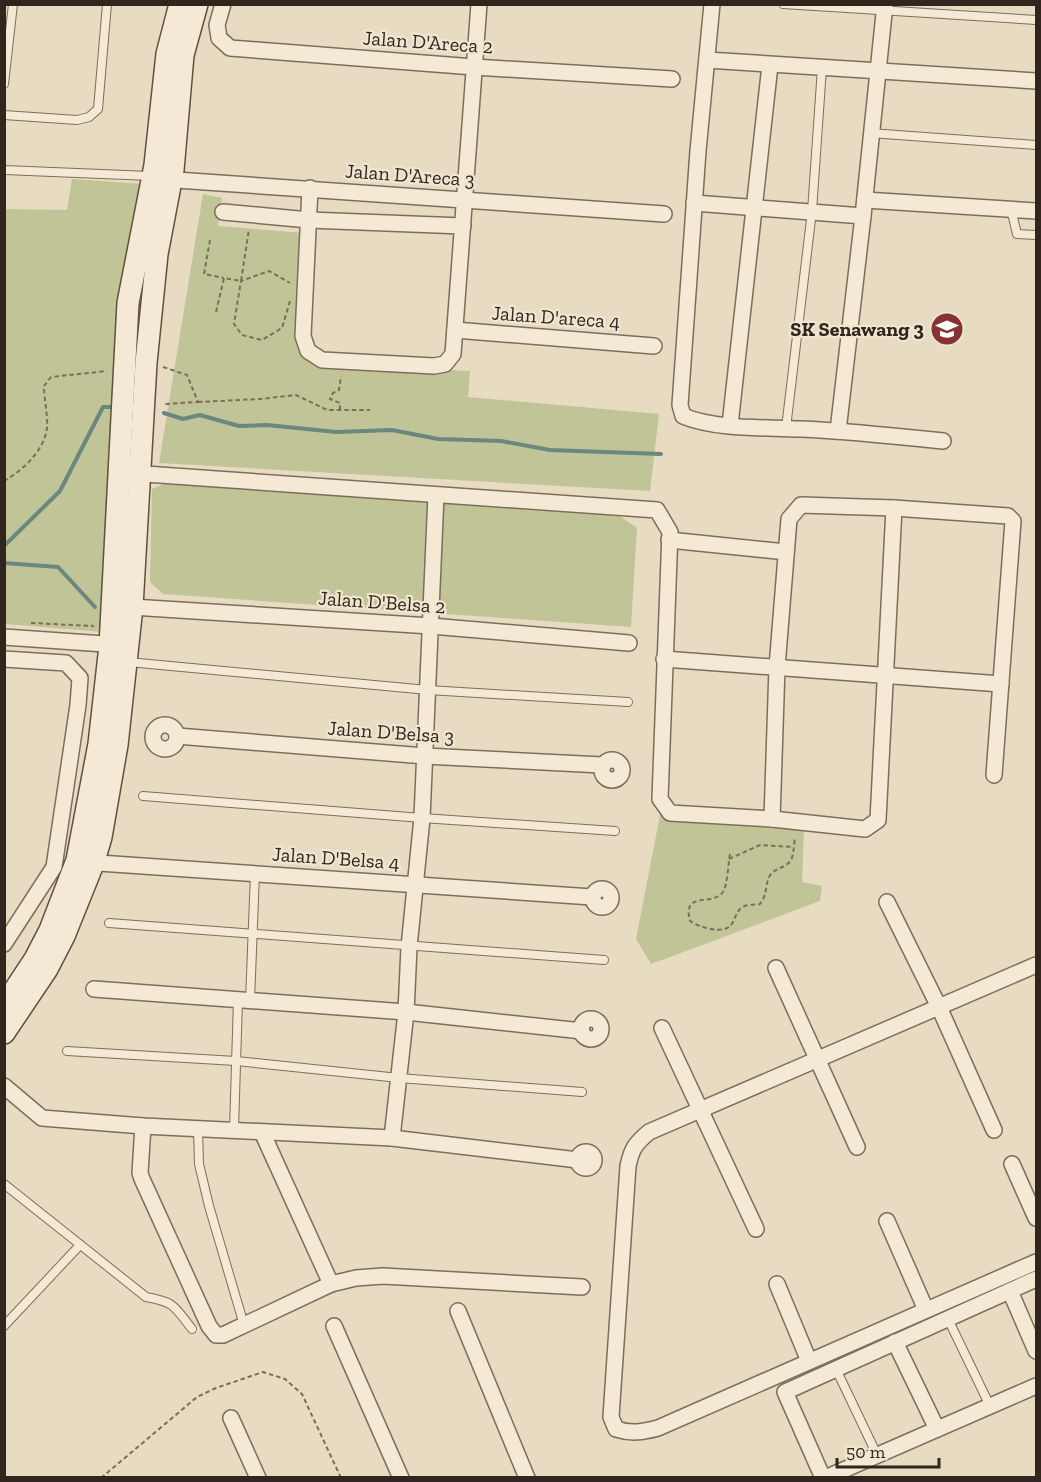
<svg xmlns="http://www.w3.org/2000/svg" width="1041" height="1482" viewBox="0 0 1041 1482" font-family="'Zilla Slab',serif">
  <rect width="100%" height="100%" fill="#e7dbc2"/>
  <g fill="#c0c497">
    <polygon points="72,179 144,184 104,632 5,624 4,209 67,210"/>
    <polygon points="203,194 222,198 218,226 304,233 299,345 332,364 470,371 468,397 659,414 650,491 159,463"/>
    <polygon points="173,480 617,514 637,528 631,627 163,594 150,582 152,489"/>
    <polygon points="660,815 804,830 802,882 822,886 820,901 651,964 636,939"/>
  </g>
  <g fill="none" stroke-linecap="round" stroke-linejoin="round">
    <g stroke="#6c8780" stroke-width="4">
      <polyline points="164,413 183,419 200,415 239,426 267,425 336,432 392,430 438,439 501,441 550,450 661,454"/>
      <polyline points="4,546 60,491 103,407 113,407"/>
      <polyline points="4,563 58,567 95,607"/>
    </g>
    <g stroke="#7f6d5b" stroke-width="10">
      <g id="lane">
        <polyline points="783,4 1036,20"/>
        <polyline points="4,84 13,4"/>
        <polyline points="4,115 77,120 89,117 98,109 107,4"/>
        <polyline points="870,133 1036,145"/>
        <polyline points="4,170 150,176"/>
        <polyline points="1011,209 1017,234 1036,235"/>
        <polyline points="786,428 812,211 822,68"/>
        <polyline points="128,662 428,690 628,702"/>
        <polyline points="143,796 422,818 615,831"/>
        <polyline points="109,923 604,960"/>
        <polyline points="250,1001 255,873"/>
        <polyline points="67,1051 236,1061 399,1078 582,1092"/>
        <polyline points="198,1129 199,1164 209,1206 244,1325"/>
        <polyline points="234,1129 238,1000"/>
        <path d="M4 1184 146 1297C175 1302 174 1306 192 1329"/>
        <polyline points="948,1319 990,1406"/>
        <polyline points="4,1326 80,1245"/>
        <polyline points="836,1369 877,1455"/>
      </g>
    </g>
    <g stroke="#7f6d5b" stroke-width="18">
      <g id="street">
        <polyline points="223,4 217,25 219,38 230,48 474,67 672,79"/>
        <path d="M712 4 698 151 680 405 683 416C717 430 765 427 801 429 848 431 895 436 943 441"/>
        <polyline points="707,60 1036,81"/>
        <polyline points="162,179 664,214"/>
        <polyline points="310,188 303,336 308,351 322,360 434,366 445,364 453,354 479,4"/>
        <polyline points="865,200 1036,211"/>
        <polyline points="694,203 863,216"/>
        <polyline points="223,212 309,220 463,226"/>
        <polyline points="455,330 654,346"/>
        <polyline points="730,425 770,65"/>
        <polyline points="838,431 863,216 885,4"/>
        <polyline points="131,473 657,510 670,532 660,799 670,813 772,819 865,829 878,820 894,508"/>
        <polyline points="669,540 786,552"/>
        <polyline points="132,607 431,626 629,643"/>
        <polyline points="4,637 119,645"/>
        <polyline points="4,659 66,663 80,678 78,705 54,867 4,944"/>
        <polyline points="664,659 1001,684"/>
        <circle cx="165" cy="737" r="12"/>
        <polyline points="177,736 425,756 602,765"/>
        <circle cx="612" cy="770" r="10"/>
        <polyline points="772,819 777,667 789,519 801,505 894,508 1008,516 1013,521 994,775"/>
        <polyline points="84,862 592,897"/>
        <circle cx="602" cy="898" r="9"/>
        <polyline points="887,902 939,1007 994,1130"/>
        <path d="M1036 965 649 1132C635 1144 632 1148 628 1166L611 1417 616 1429C631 1434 643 1432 658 1428L1036 1262"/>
        <polyline points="776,968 857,1147"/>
        <polyline points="94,989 406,1012 582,1031"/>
        <circle cx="591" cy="1029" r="10"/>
        <polyline points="662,1028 756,1229"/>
        <polyline points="4,1086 42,1118 143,1126 392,1138 578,1160"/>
        <polyline points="143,1126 140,1173 142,1179 209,1326 216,1335 223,1335 331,1284"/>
        <polyline points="262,1132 331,1284 356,1278 383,1276 582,1287"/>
        <polyline points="392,1138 406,1012 409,947 422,818 436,495"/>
        <circle cx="586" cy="1160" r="8"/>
        <polyline points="1012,1164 1036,1218"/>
        <polyline points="887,1221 926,1310"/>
        <polyline points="777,1284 809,1361"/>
        <polyline points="1010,1291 1036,1351"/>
        <polyline points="458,1311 527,1478"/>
        <polyline points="334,1326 401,1478"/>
        <polyline points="895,1342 937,1429"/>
        <polyline points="231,1418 258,1478"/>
        <polyline points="823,1478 785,1392 1036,1279"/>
        <polyline points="825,1478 1036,1386"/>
      </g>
    </g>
    <g stroke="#614f3f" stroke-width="24">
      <g id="secondary">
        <polyline points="4,1006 35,959 50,930 77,860 99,744 110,646 128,303 155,165 167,54 180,4"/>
        <polyline points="4,1033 47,969 64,936 93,864 101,837 117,745 132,607 146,363 157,254 173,170 183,55 197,4"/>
      </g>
    </g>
    <g stroke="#7f6d5b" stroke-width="2" stroke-dasharray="4.5 3" stroke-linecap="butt">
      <polyline points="210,240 204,274 224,278"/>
      <polyline points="290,301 282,328 262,340 242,335 234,324 241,281 269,271 290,283"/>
      <polyline points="216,312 224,278 241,281 249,229"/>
      <polyline points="163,367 187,375 198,402 164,404"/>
      <polyline points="198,402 260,399 296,395 327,410 370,410"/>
      <polyline points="340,410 340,403 330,399 333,393 339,390 341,376"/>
      <path d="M4 481C23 470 44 451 47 428 48 416 44 398 44 386L51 377 107 371"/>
      <polyline points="31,623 94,626"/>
      <path d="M730 854C728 864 728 883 723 892 712 907 682 890 690 921 699 927 723 935 731 925 735 920 736 912 741 908 746 904 754 905 760 904 767 895 765 887 769 877 773 868 785 869 791 860 794 854 794 843 795 837"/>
      <polyline points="729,859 760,845 793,847"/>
      <polyline points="101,1478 197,1397 216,1388 263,1372 285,1379 302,1394 341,1478"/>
    </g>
    <use href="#lane" stroke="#f4e9d4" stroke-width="8"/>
    <use href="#street" stroke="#f4e9d4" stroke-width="15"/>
    <use href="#secondary" stroke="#f4e9d4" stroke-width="21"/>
  </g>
  <defs>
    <g id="school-disc" transform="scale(1.725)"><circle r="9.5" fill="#863336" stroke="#f0e6d0"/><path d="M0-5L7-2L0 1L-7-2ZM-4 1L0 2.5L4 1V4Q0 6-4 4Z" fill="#fff"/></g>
  </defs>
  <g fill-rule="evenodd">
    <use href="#school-disc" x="947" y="329"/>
  </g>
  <g text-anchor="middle" stroke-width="4.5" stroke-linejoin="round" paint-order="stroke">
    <g font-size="20" fill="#31261e" stroke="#f0e6d0">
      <text transform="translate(428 42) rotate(4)" y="7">Jalan D'Areca 2</text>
      <text transform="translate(410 175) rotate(4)" y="7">Jalan D'Areca 3</text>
      <text transform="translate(556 317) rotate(4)" y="7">Jalan D'areca 4</text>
      <text transform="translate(382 602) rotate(4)" y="7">Jalan D'Belsa 2</text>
      <text transform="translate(391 732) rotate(4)" y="7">Jalan D'Belsa 3</text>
      <text transform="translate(336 858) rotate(4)" y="7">Jalan D'Belsa 4</text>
    </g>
    <g font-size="20" font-weight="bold" fill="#31261e" stroke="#f0e6d0" text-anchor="end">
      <text x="924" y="336">SK Senawang 3</text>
    </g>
  </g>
  <rect width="1041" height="1482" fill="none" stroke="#31261e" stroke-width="12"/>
  <path d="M837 1458v9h102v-9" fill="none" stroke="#31261e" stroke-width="3"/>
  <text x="846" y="1458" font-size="18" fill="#31261e" stroke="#f0e6d0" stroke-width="4.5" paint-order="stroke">50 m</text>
</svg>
